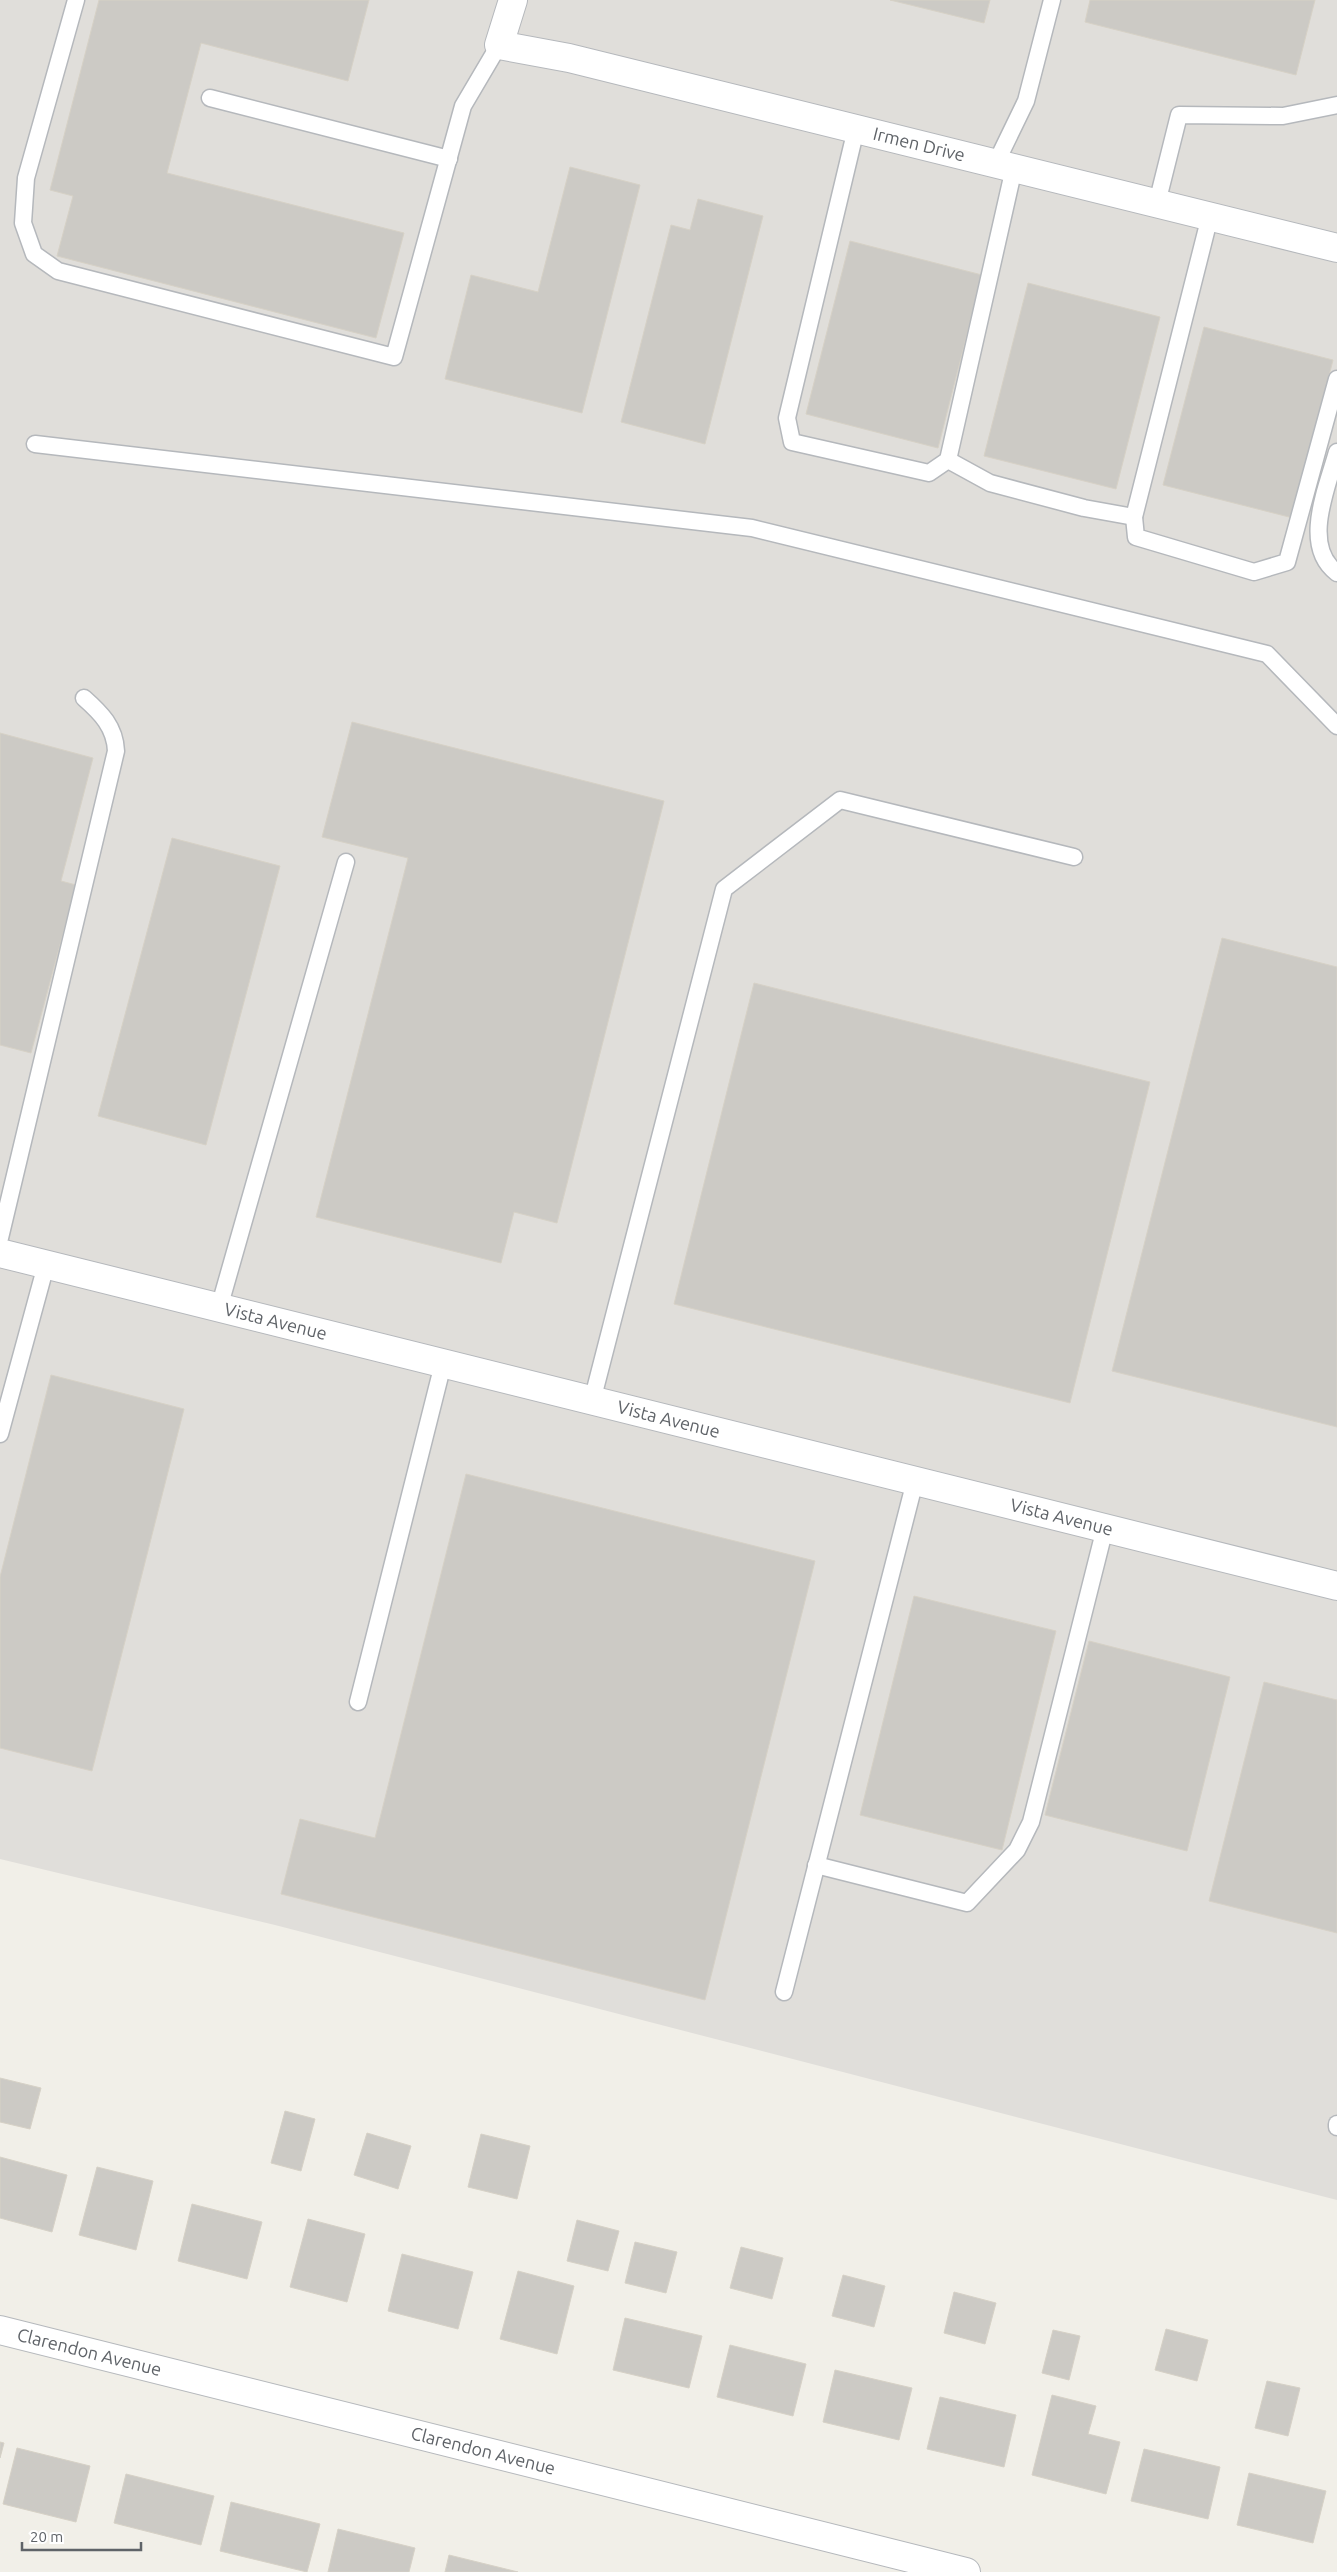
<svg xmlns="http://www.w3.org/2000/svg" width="1337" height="2572" viewBox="0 0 1337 2572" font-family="Ubuntu,sans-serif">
  <rect width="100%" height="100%" fill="#f1efe8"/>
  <polygon fill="#e0deda" points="0,0 1337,0 1337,2200 275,1925 0,1859"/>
  <g fill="#cccac5" stroke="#d6d1c6">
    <polygon points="99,0 369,0 348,81 201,43 167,173 404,233 376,338 57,256 73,196 50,190"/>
    <polygon points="890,0 990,0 984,23"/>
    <polygon points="1090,0 1315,0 1296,75 1085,22"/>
    <polygon points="570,167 640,185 582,413 445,379 471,275 538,292"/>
    <polygon points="698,199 763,216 705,444 621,422 671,225 690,230"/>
    <polygon points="850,241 982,275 938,448 806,414"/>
    <polygon points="1028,283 1160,317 1116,489 984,456"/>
    <polygon points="1204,327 1333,360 1293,518 1163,485"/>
    <polygon points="352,722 664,801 557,1223 514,1212 501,1263 316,1217 408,858 322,837"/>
    <polygon points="0,733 93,758 61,881 76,885 31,1053 0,1045"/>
    <polygon points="172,838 280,866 206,1145 98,1116"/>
    <polygon points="1222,938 1337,967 1337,1427 1112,1371"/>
    <polygon points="754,983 1150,1082 1070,1403 674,1304"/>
    <polygon points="51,1375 184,1409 92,1771 0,1748 0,1577"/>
    <polygon points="466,1474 815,1561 705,2000 281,1894 300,1819 375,1838"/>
    <polygon points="914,1596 1056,1631 1002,1850 860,1815"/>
    <polygon points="1089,1641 1230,1677 1187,1851 1045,1815"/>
    <polygon points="1264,1682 1337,1700 1337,1933 1209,1901"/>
    <polygon points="0,2078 41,2088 30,2129 0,2122"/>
    <polygon points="285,2111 315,2119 301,2171 271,2163"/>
    <polygon points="367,2133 411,2146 398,2189 354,2175"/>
    <polygon points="481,2134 530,2146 517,2199 468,2187"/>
    <polygon points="0,2157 67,2175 52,2232 0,2218"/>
    <polygon points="97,2167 153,2181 136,2250 79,2235"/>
    <polygon points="192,2204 262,2222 247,2279 178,2261"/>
    <polygon points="308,2219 365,2234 347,2302 290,2287"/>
    <polygon points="577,2220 619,2231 608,2271 567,2261"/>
    <polygon points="635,2242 677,2252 666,2293 625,2283"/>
    <polygon points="741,2247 783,2258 772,2299 730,2288"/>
    <polygon points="402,2254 473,2272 458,2329 388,2311"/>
    <polygon points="518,2271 574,2286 557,2354 500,2339"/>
    <polygon points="843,2275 885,2286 874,2327 832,2316"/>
    <polygon points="954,2292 996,2303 985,2344 944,2333"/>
    <polygon points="625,2318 702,2336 689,2388 613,2370"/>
    <polygon points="1166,2329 1208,2340 1197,2381 1155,2370"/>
    <polygon points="1053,2330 1080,2336 1069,2380 1042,2373"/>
    <polygon points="730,2345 806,2364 793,2416 717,2397"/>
    <polygon points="835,2370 912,2388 899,2440 823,2422"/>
    <polygon points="1267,2381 1300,2388 1288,2436 1255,2428"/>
    <polygon points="1052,2395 1096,2406 1088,2434 1120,2442 1106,2494 1032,2475"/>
    <polygon points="940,2397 1016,2415 1004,2467 927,2449"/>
    <polygon points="0,2442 4,2443 0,2458"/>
    <polygon points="17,2448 90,2466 76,2522 3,2504"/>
    <polygon points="1144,2449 1220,2467 1208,2519 1131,2501"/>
    <polygon points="1249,2473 1326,2491 1313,2543 1237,2525"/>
    <polygon points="126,2474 214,2496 201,2545 114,2523"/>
    <polygon points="231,2502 320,2524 307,2572 220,2551"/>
    <polygon points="338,2529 415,2548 409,2572 328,2572"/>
    <polygon points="449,2555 518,2572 445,2572"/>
  </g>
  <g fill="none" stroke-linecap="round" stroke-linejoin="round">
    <g stroke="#b5b8bc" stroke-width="19">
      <g id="service">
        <polyline points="76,0 26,178 23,223 34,254 58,271 394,357 463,106 499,45"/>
        <polyline points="210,98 449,159"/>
        <polyline points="856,129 787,418 792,442 929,473 948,460 1014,168"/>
        <polyline points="996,163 1026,101 1052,0"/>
        <polyline points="1157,203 1179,115 1283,116 1337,105"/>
        <polyline points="1210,216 1134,517 1136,537 1254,572 1287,562 1337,379"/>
        <polyline points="35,444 752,528 1267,654 1337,726"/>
        <path d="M1337 452C1327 488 1301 546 1337 573"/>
        <polyline points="948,460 990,483 1084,508 1134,517"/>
        <path d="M0 1238 116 751C115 727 101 713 84 698"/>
        <polyline points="219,1308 346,862"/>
        <polyline points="592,1401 724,889 840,800 1074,857"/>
        <polyline points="0,1434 46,1265"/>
        <polyline points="358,1702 443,1364"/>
        <polyline points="816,1865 967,1903 1017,1850 1031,1822 1105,1528"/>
        <polyline points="784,1992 915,1481"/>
        <polyline points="1337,2124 1337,2127"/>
      </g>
    </g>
    <g stroke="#b5b8bc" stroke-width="30">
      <g id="minor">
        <path id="s1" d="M513 0 499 45 569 58 1337 248"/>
        <path id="s2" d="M0 1253 1337 1586"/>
        <path id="s3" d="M0 2330 966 2572"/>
      </g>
    </g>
    <use href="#service" stroke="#fff" stroke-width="16"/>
    <use href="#minor" stroke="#fff" stroke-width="28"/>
  </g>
  <g text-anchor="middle" stroke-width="5" stroke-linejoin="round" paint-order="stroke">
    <g font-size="18" fill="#5f6368" stroke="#fff">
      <text dy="6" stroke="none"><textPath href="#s1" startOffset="479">Irmen Drive</textPath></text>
      <text dy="6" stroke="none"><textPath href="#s2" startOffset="284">Vista Avenue</textPath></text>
      <text dy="6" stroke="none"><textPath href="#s2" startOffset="689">Vista Avenue</textPath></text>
      <text dy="6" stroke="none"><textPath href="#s2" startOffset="1094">Vista Avenue</textPath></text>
      <text dy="6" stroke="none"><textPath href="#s3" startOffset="92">Clarendon Avenue</textPath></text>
      <text dy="6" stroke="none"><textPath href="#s3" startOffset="498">Clarendon Avenue</textPath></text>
    </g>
  </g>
  <path d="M22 2542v8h119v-8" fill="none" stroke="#5f6368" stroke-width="2.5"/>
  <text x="30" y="2542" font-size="15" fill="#5f6368" stroke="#ffffff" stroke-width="4" paint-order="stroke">20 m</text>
</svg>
